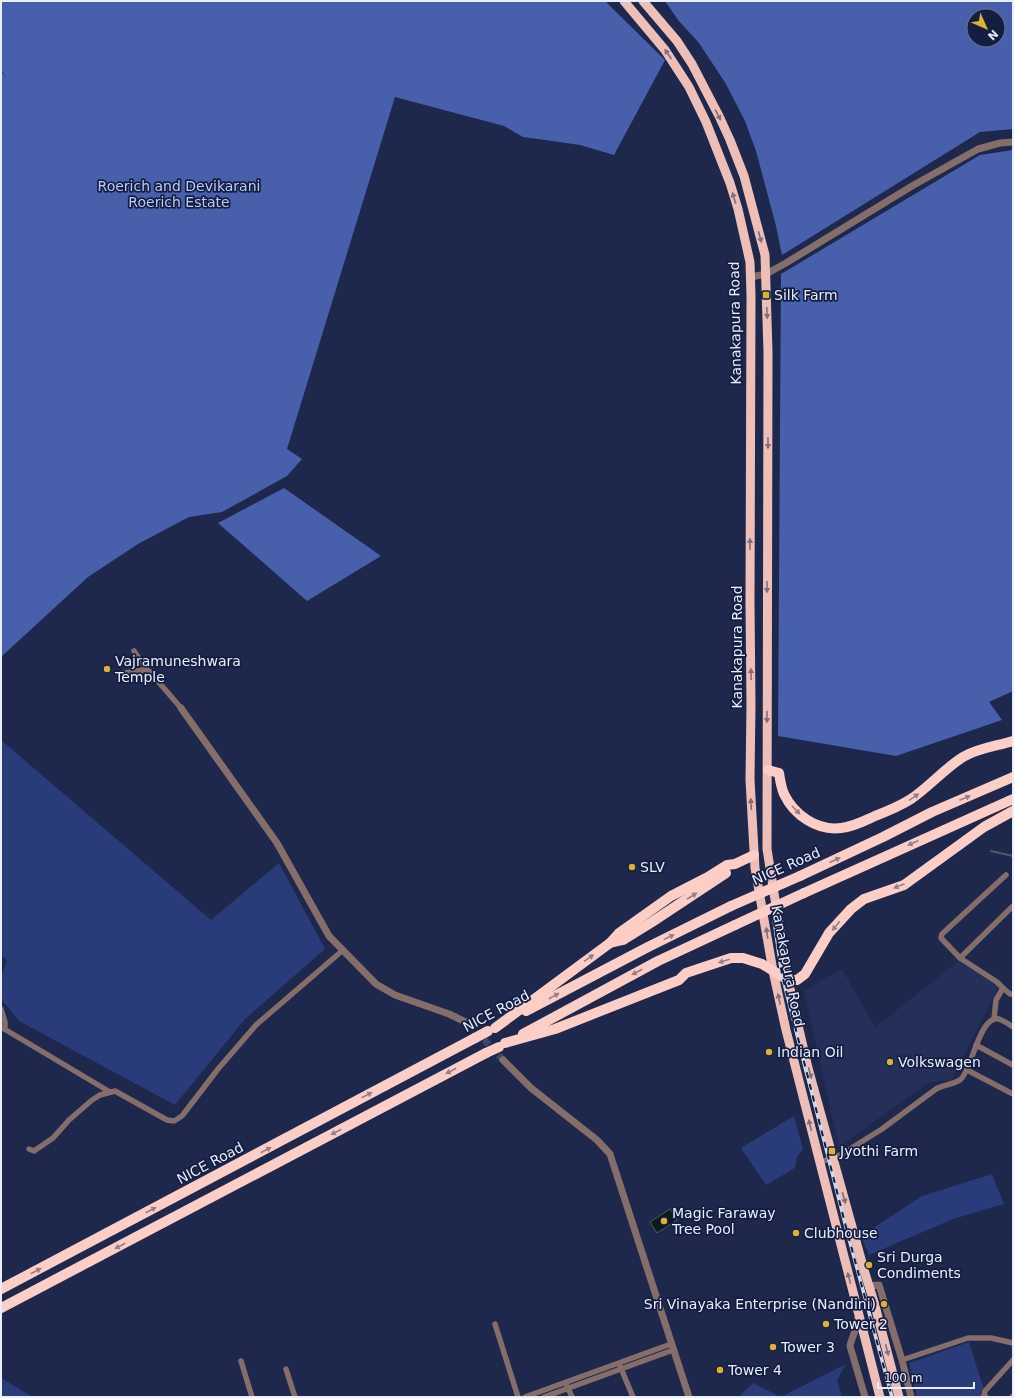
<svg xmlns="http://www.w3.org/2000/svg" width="1014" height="1398" viewBox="0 0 1014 1398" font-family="'DejaVu Sans',sans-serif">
  <rect width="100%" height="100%" fill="#1d284c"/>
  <polygon fill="#24305a" points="959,961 999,986 969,1045 952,1079 928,1083 839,1147 804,991 842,969 875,1027"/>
  <g fill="#2a3b79">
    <polygon points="1,740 211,920 279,863 325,949 245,1019 175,1105 19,1021 1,999 1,977 7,960 1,955"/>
    <polygon points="794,1116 803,1149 797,1157 795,1168 766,1185 741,1148"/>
    <polygon points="992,1174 1004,1204 953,1219 869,1255 861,1236 922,1196"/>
    <polygon points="969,1342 984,1390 980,1392 983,1397 917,1397 909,1363"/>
    <polygon points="846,1364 837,1380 842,1397 781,1397"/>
    <polygon points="1,1378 33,1397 1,1397"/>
    <polygon points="753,1383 781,1397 738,1397"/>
  </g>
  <g fill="#485fab" fill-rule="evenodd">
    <polygon points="1,1 605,1 665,60 614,155 580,145 545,140 523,137 504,126 395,97 287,449 302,459 287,476 222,512 189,517 138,544 88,577 1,657 1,71 6,78 1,69"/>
    <path d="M665 1H1013V129L980 132 782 255 776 226 756 151 745 121 726 84 699 43 678 20ZM974 16H998V40H974Z"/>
    <polygon points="1013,150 1013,691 989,702 1002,720 896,756 778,736 781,274 980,155"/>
    <polygon points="284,488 381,556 307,601 218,523"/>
  </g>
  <polygon fill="#091b1e" stroke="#4c5a61" points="670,1209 677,1220 657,1233 650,1222"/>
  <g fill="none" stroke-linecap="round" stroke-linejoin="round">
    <polyline stroke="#4c5a61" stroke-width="2" points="991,851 1013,856"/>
    <polyline stroke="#3c4667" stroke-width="7" stroke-dasharray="7 3.5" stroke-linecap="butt" points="470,1024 503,1060"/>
    <g stroke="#856e6a" stroke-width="5.5">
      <polyline points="134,651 149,672"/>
      <polyline points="119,674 143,670 150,672 181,708"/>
      <polyline points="960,958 1013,906"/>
      <polyline points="1003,988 1010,994 1013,994"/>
      <polyline points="1,1009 5,1022 5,1029"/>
      <polyline points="994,1019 996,1000 1003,988 997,982 960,958 941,938 942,934 1006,875"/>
      <polyline points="1,1027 110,1092"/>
      <polyline points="976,1045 1013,1065"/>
      <polyline points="967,1070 1013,1094"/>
      <polyline points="29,1149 34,1151 53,1138 69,1120 92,1100 100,1095 115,1091 167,1120 174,1121 182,1116 218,1069 256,1025 343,950"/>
      <path d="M819 1163 842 1154 882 1129 936 1089C943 1085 956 1084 961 1079 972 1069 980 1014 999 1019 1004 1021 1009 1024 1013 1027"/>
      <polyline points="495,1324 518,1397"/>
      <polyline points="902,1360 968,1338 991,1338 1013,1343"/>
      <polyline points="241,1361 252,1397"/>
      <polyline points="620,1366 633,1397"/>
      <polyline points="286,1369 295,1397"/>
      <polyline points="567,1386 572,1397"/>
      <polyline points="525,1397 671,1344"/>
      <polyline points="544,1397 673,1350"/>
      <polyline points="986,1397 984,1395 985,1391 1013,1360"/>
      <polyline points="1012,1397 1013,1396"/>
    </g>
    <g stroke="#856e6a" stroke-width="7">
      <polyline points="751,277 766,274 786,263 912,186 978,149 1000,143 1013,142"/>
      <polyline points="181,708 277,843 329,936 376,984 395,995 449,1014 470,1024"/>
      <polyline points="503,1060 531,1088 597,1140 610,1154 689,1397"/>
      <polyline points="869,1286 879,1285 902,1360 911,1397"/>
      <path d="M858 1317C858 1327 852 1336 850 1346L865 1397"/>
    </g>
    <g stroke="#eebfb7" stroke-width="9">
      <polyline points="624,1 665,50 689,87 706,122 730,183 738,209 750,262 751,296 750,603 751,705 750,780 755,868 773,971 786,1030 880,1397"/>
      <polyline points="643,1 677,41 692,64 719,116 730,140 744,176 765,255 768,352 767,849 787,975 797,1021 808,1068 864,1270 874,1302 899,1397"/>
    </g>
    <g stroke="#fdcec6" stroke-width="10">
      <path d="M768 770 779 773C780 780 781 787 784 794 794 815 817 831 841 828 853 827 864 821 875 816 888 811 900 806 911 799 930 786 944 769 963 757 978 748 997 746 1013 741"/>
      <polyline points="800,876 883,837 932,812 1013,777"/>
      <polyline points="804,893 1013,799"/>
      <polyline points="610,943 623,940 652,922 726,873"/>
      <polyline points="526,1011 648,947 731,906"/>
      <polyline points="495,1028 610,943 619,933 671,896 708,877 727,865 735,864 754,855"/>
      <polyline points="523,1034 658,961 735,925"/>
      <polyline points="505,1043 555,1029 679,980 686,973 731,958 743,958 762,964 788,980 797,980 805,974 829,933 851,909 864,899 904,885 984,827 1013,811"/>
      <polyline points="1,1289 475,1038"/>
      <polyline points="1,1308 486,1053"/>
    </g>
    <g stroke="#d1d7e8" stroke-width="3.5">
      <polyline id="rail" points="774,920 782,975 848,1235 892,1397"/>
    </g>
    <use href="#rail" stroke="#141e41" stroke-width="2" stroke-dasharray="6" stroke-linecap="butt"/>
    <g stroke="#fdcec6" stroke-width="10">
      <polyline points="731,906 800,876"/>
      <polyline points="735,925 804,893"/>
      <polyline points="475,1038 488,1031"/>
      <polyline points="486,1053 499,1047"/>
    </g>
  </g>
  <defs><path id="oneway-solid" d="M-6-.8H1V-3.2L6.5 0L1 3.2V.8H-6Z"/></defs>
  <g fill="#816e7c">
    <use href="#oneway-solid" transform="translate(668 54) rotate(-124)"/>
    <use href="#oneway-solid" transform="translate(718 115) rotate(63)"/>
    <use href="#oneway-solid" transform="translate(734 198) rotate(-107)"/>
    <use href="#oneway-solid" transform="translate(760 237) rotate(75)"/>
    <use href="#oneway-solid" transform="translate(767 313) rotate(88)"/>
    <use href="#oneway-solid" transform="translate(768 443) rotate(90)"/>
    <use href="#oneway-solid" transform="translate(750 544) rotate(-90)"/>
    <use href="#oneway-solid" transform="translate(767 587) rotate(90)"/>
    <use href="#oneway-solid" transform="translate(751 674) rotate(-91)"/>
    <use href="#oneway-solid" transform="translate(767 717) rotate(90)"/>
    <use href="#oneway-solid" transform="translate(751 804) rotate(-93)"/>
    <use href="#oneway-solid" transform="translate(767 933) rotate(-98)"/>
    <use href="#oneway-solid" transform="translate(779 999) rotate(-102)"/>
    <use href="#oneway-solid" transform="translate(810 1073) rotate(75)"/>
    <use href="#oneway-solid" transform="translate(810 1125) rotate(-103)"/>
    <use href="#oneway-solid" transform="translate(844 1198) rotate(75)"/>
    <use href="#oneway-solid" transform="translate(849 1278) rotate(-105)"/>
    <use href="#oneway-solid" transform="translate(887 1350) rotate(76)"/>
  </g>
  <g fill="#947f8a">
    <use href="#oneway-solid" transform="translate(914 797) rotate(-35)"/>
    <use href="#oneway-solid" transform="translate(965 798) rotate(-23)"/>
    <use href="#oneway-solid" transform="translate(796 810) rotate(46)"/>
    <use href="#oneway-solid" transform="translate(913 843) rotate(155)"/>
    <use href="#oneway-solid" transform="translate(835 860) rotate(-25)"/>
    <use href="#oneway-solid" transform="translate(899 886) rotate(158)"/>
    <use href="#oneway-solid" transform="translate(692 896) rotate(-33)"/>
    <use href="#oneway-solid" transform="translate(836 926) rotate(129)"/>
    <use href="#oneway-solid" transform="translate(669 937) rotate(-26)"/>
    <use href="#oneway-solid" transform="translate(589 958) rotate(-35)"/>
    <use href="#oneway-solid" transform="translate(724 961) rotate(163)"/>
    <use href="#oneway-solid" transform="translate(637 972) rotate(152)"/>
    <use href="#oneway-solid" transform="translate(554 996) rotate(-29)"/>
    <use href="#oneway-solid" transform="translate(451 1071) rotate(152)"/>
    <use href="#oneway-solid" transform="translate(367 1095) rotate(-28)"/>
    <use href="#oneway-solid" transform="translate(336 1132) rotate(152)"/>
    <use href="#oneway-solid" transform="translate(266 1150) rotate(-28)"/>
    <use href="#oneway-solid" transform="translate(151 1210) rotate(-28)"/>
    <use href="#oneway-solid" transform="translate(120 1246) rotate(152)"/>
    <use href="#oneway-solid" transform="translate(36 1271) rotate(-27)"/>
  </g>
  <g fill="#dcb233" stroke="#141e41" stroke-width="1.5">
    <rect x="762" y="291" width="8" height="8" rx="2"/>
    <circle cx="107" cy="669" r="4"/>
    <circle cx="632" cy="867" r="4"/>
    <circle cx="769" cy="1052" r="4"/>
    <circle cx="890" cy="1062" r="4"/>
    <rect x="828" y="1147" width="8" height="8" rx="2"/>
    <circle cx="664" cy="1221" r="4"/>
    <circle cx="796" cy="1233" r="4"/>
    <circle cx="869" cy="1265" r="4"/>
    <circle cx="884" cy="1304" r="4"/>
    <circle cx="826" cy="1324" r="4"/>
    <circle cx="773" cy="1347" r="4"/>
    <circle cx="720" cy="1370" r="4"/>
  </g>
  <g text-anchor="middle" stroke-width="3.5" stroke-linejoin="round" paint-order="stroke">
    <g font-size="14" fill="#bbcbf5" stroke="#141e41">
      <text x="179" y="191">Roerich and Devikarani<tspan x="179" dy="16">Roerich Estate</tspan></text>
    </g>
    <g font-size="14" fill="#e9eefd" stroke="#141e41" text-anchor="start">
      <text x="774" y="300">Silk Farm</text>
      <text x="115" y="666">Vajramuneshwara<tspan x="115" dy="16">Temple</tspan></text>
      <text x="640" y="872">SLV</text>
      <text x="777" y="1057">Indian Oil</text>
      <text x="898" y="1067">Volkswagen</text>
      <text x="840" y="1156">Jyothi Farm</text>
      <text x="672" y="1218">Magic Faraway<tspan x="672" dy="16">Tree Pool</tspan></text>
      <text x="804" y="1238">Clubhouse</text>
      <text x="877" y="1262">Sri Durga<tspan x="877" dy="16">Condiments</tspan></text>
      <text x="876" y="1309" text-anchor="end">Sri Vinayaka Enterprise (Nandini)</text>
      <text x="834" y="1329">Tower 2</text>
      <text x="781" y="1352">Tower 3</text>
      <text x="728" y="1375">Tower 4</text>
    </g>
    <g font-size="14" fill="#e9eefd" stroke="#141e41">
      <text transform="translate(735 323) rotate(-91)" y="5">Kanakapura Road</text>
      <text transform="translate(737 647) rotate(-90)" y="5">Kanakapura Road</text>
      <text transform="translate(786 866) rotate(-24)" y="5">NICE Road</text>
      <text transform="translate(788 966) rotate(79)" y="5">Kanakapura Road</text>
      <text transform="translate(496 1011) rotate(-28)" y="5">NICE Road</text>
      <text transform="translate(210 1163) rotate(-28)" y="5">NICE Road</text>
    </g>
  </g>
  <rect width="1014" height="1398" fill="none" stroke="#e9eefd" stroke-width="4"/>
  <g transform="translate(986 28) rotate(135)"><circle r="19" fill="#141e41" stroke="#69718c"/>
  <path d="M0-3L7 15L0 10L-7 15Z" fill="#dcb233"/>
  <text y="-6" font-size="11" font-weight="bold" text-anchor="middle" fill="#e9eefd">N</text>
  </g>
  <path d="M878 1382v6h96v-6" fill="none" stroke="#e9eefd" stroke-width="2"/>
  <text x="884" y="1382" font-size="12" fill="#e9eefd" stroke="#141e41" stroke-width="3" paint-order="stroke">100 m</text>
</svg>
